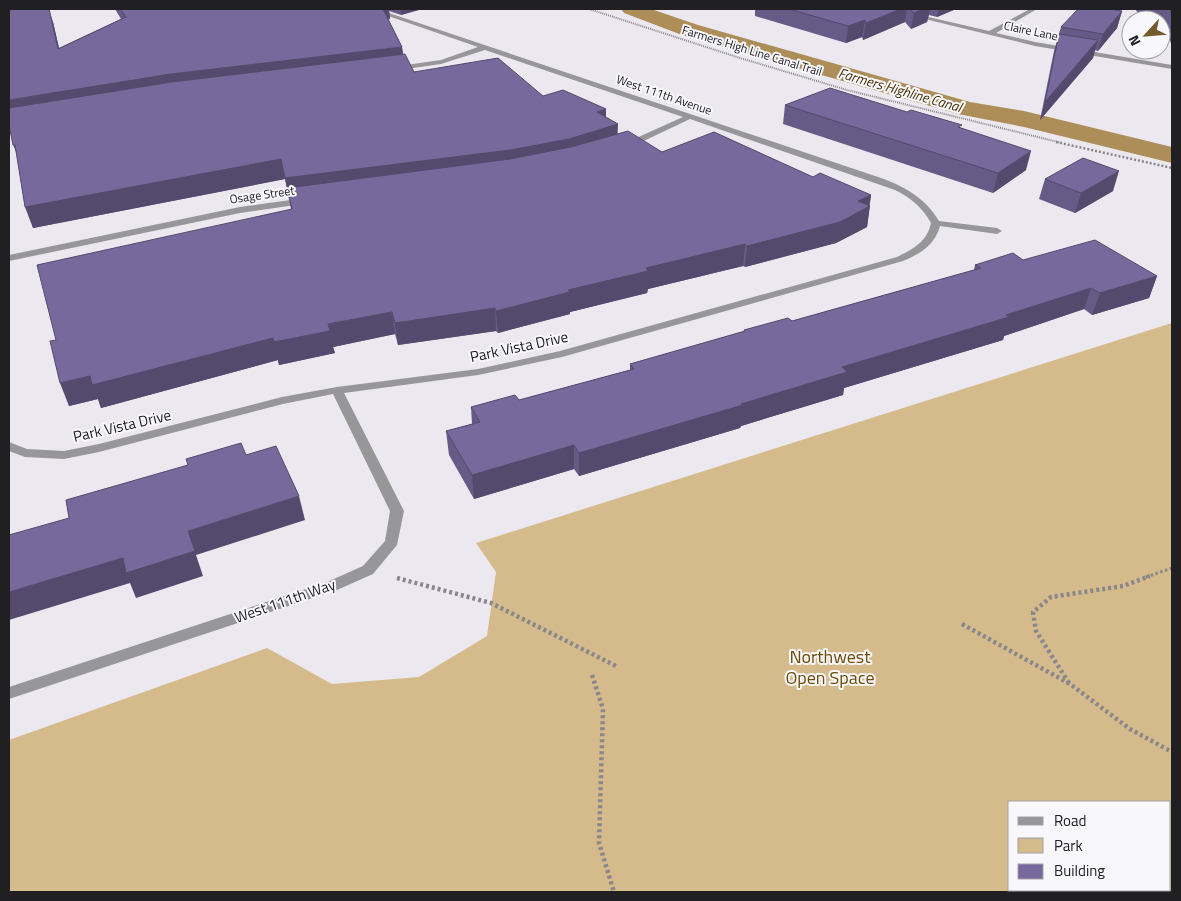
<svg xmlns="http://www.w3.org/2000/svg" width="1181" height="901" viewBox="0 0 1181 901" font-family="'Titillium Web',sans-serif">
  <rect width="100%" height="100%" fill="#ebe9ef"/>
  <path fill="#d5bb8c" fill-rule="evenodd" d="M1172 323V892H9V740L267 648 332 684 419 677 487 636 496 572 476 543ZM1010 802H1170V890H1010Z"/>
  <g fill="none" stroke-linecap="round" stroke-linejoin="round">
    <polygon fill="#ad8e59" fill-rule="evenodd" points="621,9 651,9 698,25 970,102 1024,111 1172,147 1172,163 1024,127 958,114 682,35 624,13"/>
    <polyline stroke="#88878b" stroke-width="2" stroke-dasharray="1 1" stroke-linecap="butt" points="589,9 740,58 847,90 1062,143"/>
    <polyline stroke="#88878b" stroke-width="2.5" stroke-dasharray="2 2" stroke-linecap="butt" points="1056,142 1172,168"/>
    <polyline stroke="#88878b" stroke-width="3" stroke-dasharray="2.5 2.5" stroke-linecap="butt" points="1146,577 1172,568"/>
    <g stroke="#88878b" stroke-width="4.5" stroke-dasharray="3 3" stroke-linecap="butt">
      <polyline points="397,578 491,603 616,666"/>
      <polyline points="962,624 1070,684 1130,729 1172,752"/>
      <polyline points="592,675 603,709 599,843 614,892"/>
      <polyline points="1069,683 1036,631 1033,612 1051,597 1123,586 1150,576"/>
    </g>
    <g fill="#979699" fill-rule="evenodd">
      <path d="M368 9H377L884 179C907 188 926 199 939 221L997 228 1002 231 997 234 940 226C935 245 920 254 903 261L562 357 478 375 344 393 404 511 397 545 373 574 337 590 9 699V687L327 582 363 566 385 541 390 511 333 394 283 404 99 452 64 459 25 457 9 451V442L27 449 64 451 99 444 282 397 337 387 478 369 560 351 897 257C913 249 927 242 931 223 922 207 911 198 895 190L690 119 631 147H625V143L683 117 485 50 441 64 392 71V67L441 60 478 47Z"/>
      <polygon points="884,9 894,9 989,31 1030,9 1037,9 996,33 1035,42 1172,65 1172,69 1035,46"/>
      <polygon points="306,198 311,201 309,203 240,213 9,261 9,255 240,207"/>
    </g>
  </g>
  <g fill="#665a86">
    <polygon points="115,9 422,9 401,15 389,11 390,19 388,19 402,47 403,54 414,72 543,96 606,117 617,134 662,152 813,177 871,195 867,227 836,243 745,267 743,266 648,289 647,293 570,312 570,314 498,333 496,331 398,345 395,334 333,347 335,353 279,365 278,360 101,408 98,399 69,406 56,340 291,209 285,179 33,228 17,154 13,145 53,22 59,48 121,19"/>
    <polygon points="755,9 956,9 937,17 929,15 927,22 911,29 905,22 863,40 862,37 846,43 755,16"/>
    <polygon points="1135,9 1172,9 1172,46 1163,22 1161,22 1161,20 1143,19"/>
    <polygon points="1122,11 1117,28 1098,51 1095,50 1093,58 1040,120 1054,51 1061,27"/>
    <polygon points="785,105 907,112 961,128 1026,170 993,193 783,124"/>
    <polygon points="1045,179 1113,191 1075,213 1039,199"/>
    <polygon points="1023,260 1157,276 1149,298 1092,315 1084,309 1004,336 1003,340 844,388 843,395 741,426 740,428 579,476 574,469 474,499 449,455 446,431 472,424 471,407 519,400 630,370 630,364 743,332 744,330 792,321 974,270 975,265"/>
  </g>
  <g fill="#534a6d">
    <polygon points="49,9 53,22 63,66 58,49"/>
    <polygon points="381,9 389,9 390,19 382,21"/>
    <polygon points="401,9 422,9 401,15"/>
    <polygon points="901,9 907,9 905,22 863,40 866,23"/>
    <polygon points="923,9 930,9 927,22 911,29 914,13"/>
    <polygon points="939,9 956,9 937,17"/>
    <polygon points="1122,11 1117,28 1098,51 1103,34"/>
    <polygon points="865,20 862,37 846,43 848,26"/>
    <polygon points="1098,40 1093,58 1040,120 1045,102"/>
    <polygon points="402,47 404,64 9,116 9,100 171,74"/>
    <polygon points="606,109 606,128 618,124 617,144 289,199 285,178 597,112"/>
    <polygon points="1031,151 1026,170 993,193 998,173"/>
    <polygon points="281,159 285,179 33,228 25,207"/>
    <polygon points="1119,171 1113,191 1075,213 1081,193"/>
    <polygon points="871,195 869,207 870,206 867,227 836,243 745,267 747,246 858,201"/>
    <polygon points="745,244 743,266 648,289 647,293 570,312 570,314 498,333 496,311 646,268"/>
    <polygon points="1157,276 1149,298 1092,315 1100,293"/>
    <polygon points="1091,288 1084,309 1004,336 1003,340 844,388 843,395 741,426 740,428 579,476 579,453 741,404 842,367"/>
    <polygon points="495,308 496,331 398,345 395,323"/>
    <polygon points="392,312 395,334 333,347 335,353 279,365 274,342 328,324"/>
    <polygon points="273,338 278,360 101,408 98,399 69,406 60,383 90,376"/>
    <polygon points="574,445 574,469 474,499 472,475"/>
    <polygon points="299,496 305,520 196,555 203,576 136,598 130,583 9,620 9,592 188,531"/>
  </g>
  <g fill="#77699c" stroke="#534a6d">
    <polygon points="9,9 49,9 58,49 126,17 120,9 383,9 402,47 171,74 9,100"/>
    <polygon points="789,9 901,9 866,23 865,20 848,26"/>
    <polygon points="910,9 923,9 914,13"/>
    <polygon points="1078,9 1111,9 1122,11 1103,34 1061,27"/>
    <polygon points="1170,9 1172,9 1172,16"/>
    <polygon points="1059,34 1098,40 1045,102"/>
    <polygon points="405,54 414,72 498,58 543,96 563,90 606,109 597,112 618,124 569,139 510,150 285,178 281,159 25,207 15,145 13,145 9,125 9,108 172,82"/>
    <polygon points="830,88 907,112 911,110 962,125 958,127 1031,151 998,173 785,105"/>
    <polygon points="628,131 662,152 714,132 813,177 820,173 871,195 858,201 870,206 840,222 747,246 745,244 646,268 648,271 568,290 570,292 496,311 495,308 395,323 392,312 328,324 330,331 274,342 273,338 92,385 90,376 60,383 50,341 56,340 37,265 292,209 287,188 510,159 571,147"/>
    <polygon points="1083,158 1119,171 1081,193 1045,179"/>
    <polygon points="1095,240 1157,276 1100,293 1091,288 1006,315 1009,317 842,367 847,372 741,404 743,405 579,453 574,445 472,475 446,431 480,422 471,407 515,395 519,400 634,369 630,364 745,331 744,330 788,318 792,321 981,268 975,265 1013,253 1023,260"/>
    <polygon points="241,443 246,455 276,446 299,496 188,531 195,551 126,573 123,558 9,592 9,535 69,518 66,500 188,465 186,459"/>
  </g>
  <g text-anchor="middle" stroke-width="4" stroke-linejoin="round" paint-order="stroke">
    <g font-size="12" fill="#202022" stroke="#f8f7fc">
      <text transform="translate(1031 31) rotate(12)" y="4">Claire Lane</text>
      <text transform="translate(752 51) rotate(17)" y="4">Farmers High Line Canal Trail</text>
      <text transform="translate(664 95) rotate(19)" y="4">West 111th Avenue</text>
      <text transform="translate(262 195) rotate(-8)" y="4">Osage Street</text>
    </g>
    <g font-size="14" font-style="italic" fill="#432e00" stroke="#f8f7fc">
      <text transform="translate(900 90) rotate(16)" y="5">Farmers Highline Canal</text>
    </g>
    <g font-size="15" fill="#202022" stroke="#f8f7fc">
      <text transform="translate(519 347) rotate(-12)" y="5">Park Vista Drive</text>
      <text transform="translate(122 426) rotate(-13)" y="5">Park Vista Drive</text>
      <text transform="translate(285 601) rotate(-19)" y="5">West 111th Way</text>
    </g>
    <g font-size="18" fill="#6b4c06" stroke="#f8f7fc">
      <text x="830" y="663">Northwest<tspan x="830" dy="21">Open Space</tspan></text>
    </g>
  </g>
  <rect width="1181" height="901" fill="none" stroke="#202022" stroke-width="20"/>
  <rect x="1008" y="801" width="162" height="90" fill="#f8f7fc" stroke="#a2a1a5"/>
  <rect x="1018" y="817" width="25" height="8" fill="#979699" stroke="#a2a1a5"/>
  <text x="1054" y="826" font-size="15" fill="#202022">Road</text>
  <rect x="1018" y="838" width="25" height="15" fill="#d5bb8c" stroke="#a2a1a5"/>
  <text x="1054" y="851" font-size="15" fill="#202022">Park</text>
  <rect x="1018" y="864" width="25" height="15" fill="#77699c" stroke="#a2a1a5"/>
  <text x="1054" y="876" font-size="15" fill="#202022">Building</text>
  <g transform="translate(1146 35) rotate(244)"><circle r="24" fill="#f8f7fc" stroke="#a2a1a5"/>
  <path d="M0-4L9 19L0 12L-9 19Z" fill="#73592b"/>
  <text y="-8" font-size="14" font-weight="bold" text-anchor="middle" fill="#202022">N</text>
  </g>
</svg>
